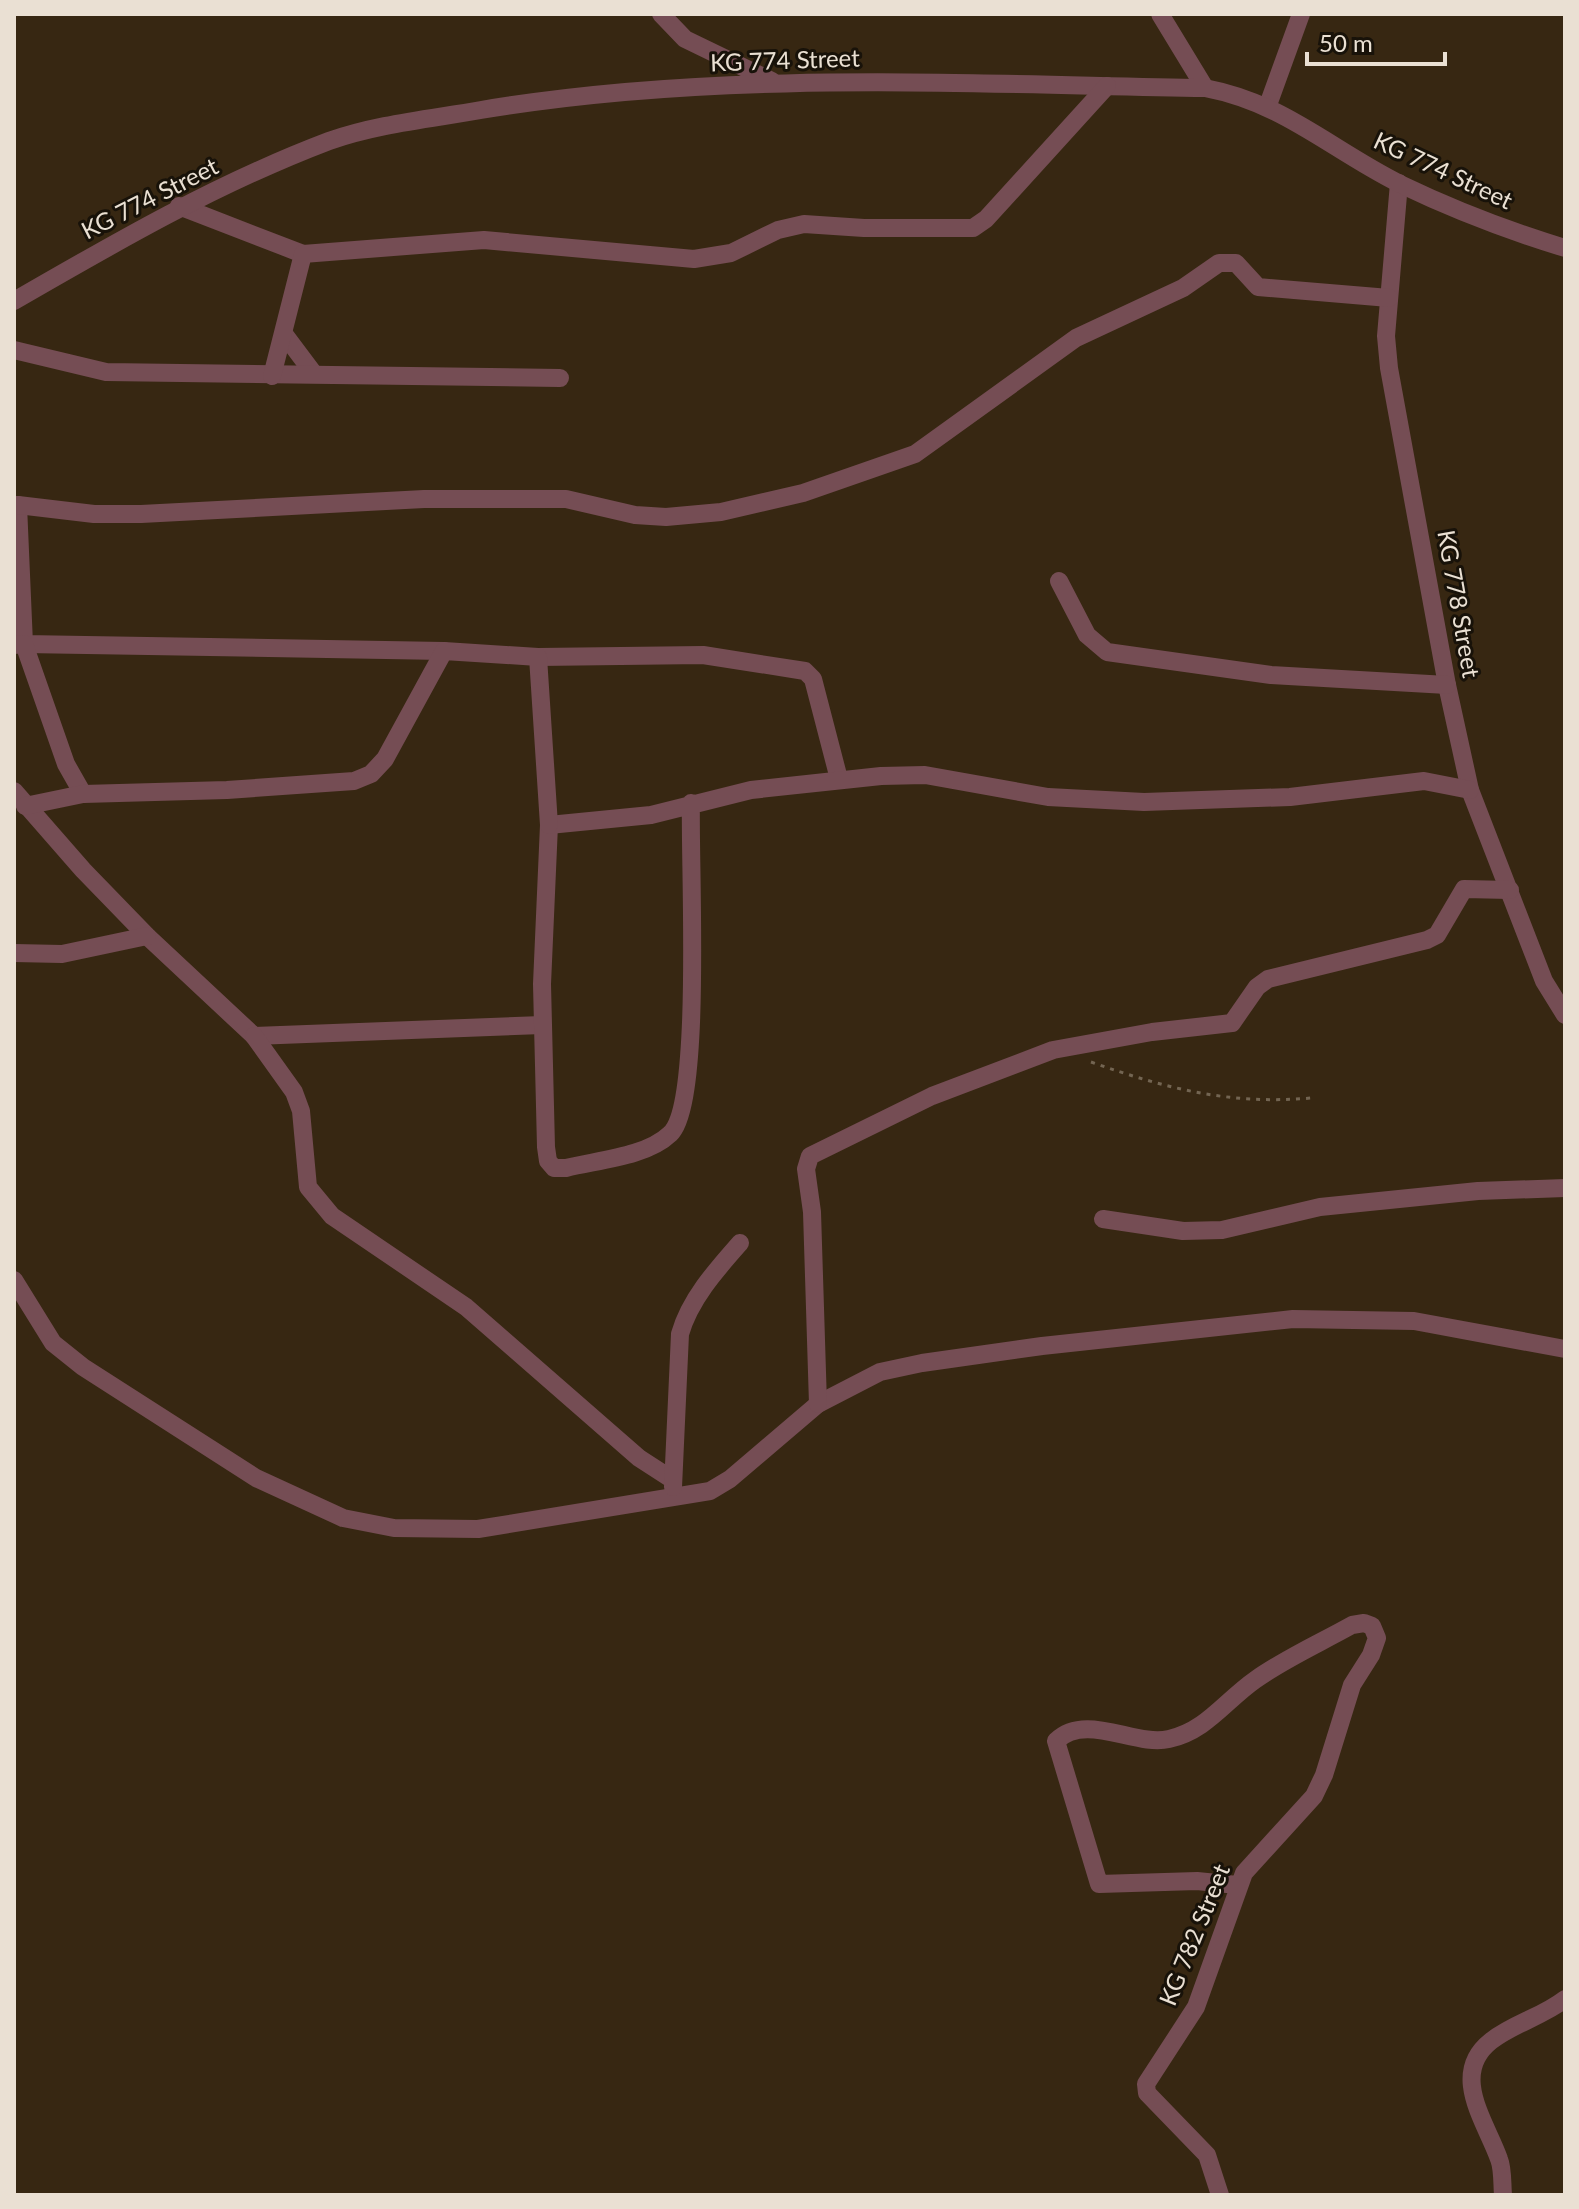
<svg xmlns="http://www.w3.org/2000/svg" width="1579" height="2209" viewBox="0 0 1579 2209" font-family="Lato,sans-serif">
  <rect width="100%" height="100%" fill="#372712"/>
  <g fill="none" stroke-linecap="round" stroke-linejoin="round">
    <path stroke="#736552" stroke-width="3" stroke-dasharray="4 6" stroke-linecap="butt" d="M1091 1062C1168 1089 1229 1105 1311 1098"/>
    <g stroke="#754d54" stroke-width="18">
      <polyline points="661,14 685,39 772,81"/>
      <polyline points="1160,14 1205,88"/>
      <polyline points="1268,105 1301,14"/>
      <polyline points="1399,183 1386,336 1389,368 1447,685 1470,790 1544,981 1565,1015"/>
      <polyline points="179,206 303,254"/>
      <path d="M14 301C116 242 218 183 329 141 377 124 430 119 481 110 720 70 963 84 1205 88 1284 103 1330 149 1400 184 1452 209 1509 231 1565 248"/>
      <polyline points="284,334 314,374"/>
      <polyline points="14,350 106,372 560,378"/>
      <polyline points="272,376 303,254 484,240 694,259 731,253 778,230 804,224 864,228 973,228 986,219 1107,86"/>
      <polyline points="14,505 18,505 24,644 444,651"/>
      <polyline points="18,505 94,514 141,514 424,499 566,499 635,515 666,517 721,512 803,493 915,454 1076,338 1183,288 1219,263 1236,263 1258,287 1389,298"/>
      <polyline points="1059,581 1087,635 1107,652 1271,675 1447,685"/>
      <polyline points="14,645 24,644 66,764 83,794"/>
      <polyline points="538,657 703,655 805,671 813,679 839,779"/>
      <polyline points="14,791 83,870 147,936 254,1036 542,1025"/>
      <path d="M691 803C689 860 703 1104 670 1134 646 1157 597 1160 566 1168H554L548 1161 546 1147 542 984 549 825 651 815 751 790 881 776 925 775 1048 797 1144 802 1290 797 1424 781 1470 790"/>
      <polyline points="25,806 83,794 227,790 354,781 371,774 385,759 444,651 538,657 549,825"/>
      <polyline points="14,953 62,954 147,936"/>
      <polyline points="254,1036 294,1092 301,1111 308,1187 332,1216 466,1307 639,1458 673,1480"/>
      <polyline points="1103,1219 1183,1231 1222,1230 1320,1207 1478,1191 1565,1188"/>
      <polyline points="14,1280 53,1343 83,1367 256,1478 343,1518 394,1528 478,1529 710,1491 730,1479 818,1404 880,1372 922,1363 1042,1346 1293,1319 1414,1321 1565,1349"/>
      <polyline points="818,1404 812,1212 806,1169 810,1156 932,1096 1053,1050 1152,1032 1232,1023 1257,987 1268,979 1427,940 1437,935 1464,889 1510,890"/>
      <path d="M673 1487 680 1334C690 1299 717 1269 740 1243"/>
      <path d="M1220 2195 1207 2155 1147 2093 1146 2084 1196 2007 1244 1873 1314 1796 1324 1775 1352 1685 1371 1655 1377 1638 1372 1626 1364 1623 1352 1625C1320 1643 1284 1659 1255 1680 1225 1701 1206 1731 1169 1739 1135 1747 1086 1712 1056 1741L1099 1884 1197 1881 1237 1885"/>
      <path d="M1503 2195C1502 2183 1503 2169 1499 2159 1486 2122 1449 2074 1491 2041 1514 2023 1542 2017 1565 1999"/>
    </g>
  </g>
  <g text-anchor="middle" stroke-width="6" stroke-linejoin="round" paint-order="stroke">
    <g font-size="24" fill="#eae0d3" stroke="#181209">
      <text transform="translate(785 61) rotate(-2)" y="8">KG 774 Street</text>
      <text transform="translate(1443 171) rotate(25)" y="8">KG 774 Street</text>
      <text transform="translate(150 199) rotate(-27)" y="8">KG 774 Street</text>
      <text transform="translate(1458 604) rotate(80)" y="8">KG 778 Street</text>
      <text transform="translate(1195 1935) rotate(-68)" y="8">KG 782 Street</text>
    </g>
  </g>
  <rect width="1579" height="2209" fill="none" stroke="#eae0d3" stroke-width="32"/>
  <path d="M1307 52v12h138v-12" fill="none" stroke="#eae0d3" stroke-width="4"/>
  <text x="1319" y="52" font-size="24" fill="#eae0d3" stroke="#181209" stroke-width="6" paint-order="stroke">50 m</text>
</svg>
